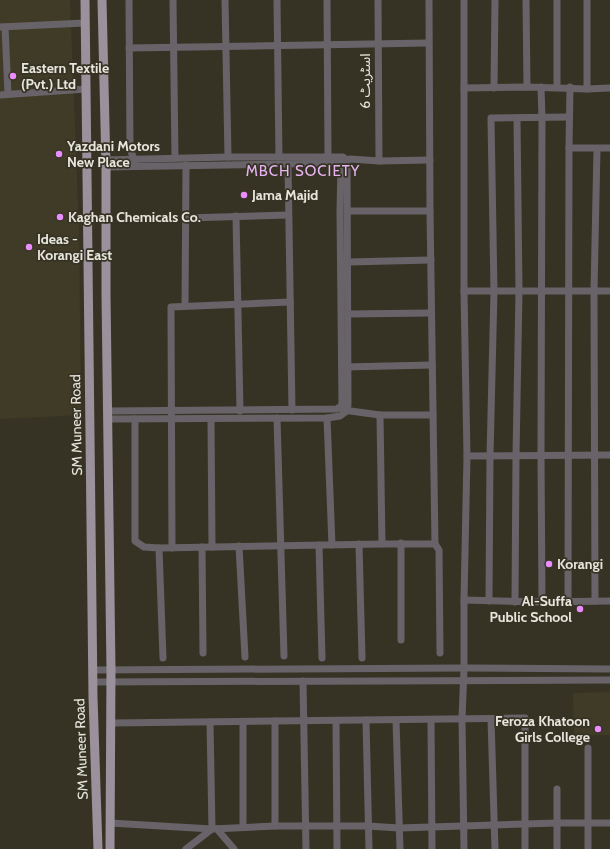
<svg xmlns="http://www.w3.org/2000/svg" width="610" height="849" viewBox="0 0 610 849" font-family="Cabin,'Noto Sans Arabic',sans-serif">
  <rect width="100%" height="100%" fill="#363325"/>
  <g fill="#403b26">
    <polygon points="0,0 70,0 79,229 81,415 0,419"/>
    <polygon points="610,692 610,735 574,735 573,693"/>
  </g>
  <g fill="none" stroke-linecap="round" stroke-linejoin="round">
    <g stroke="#686368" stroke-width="7">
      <polyline points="129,0 130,149 134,159 134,163"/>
      <polyline points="173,0 175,158"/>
      <polyline points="225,0 228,157"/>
      <polyline points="277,0 279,157"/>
      <polyline points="327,0 328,156"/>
      <polyline points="378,0 379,161"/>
      <polyline points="429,0 430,211 435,544 439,550 440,653"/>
      <polyline points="464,0 464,88 527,87 587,89 610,88"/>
      <polyline points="526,0 527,87"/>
      <polyline points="587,0 587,89"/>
      <polyline points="0,27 85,23"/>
      <polyline points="5,27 8,94"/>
      <polyline points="129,48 428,43"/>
      <polyline points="541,87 542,118 541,455 542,602"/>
      <polyline points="557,87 557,0"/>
      <polyline points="464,88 464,291 467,456 464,600 464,668 462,719 464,849"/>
      <polyline points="494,88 495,0"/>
      <polyline points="0,95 86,89"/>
      <polyline points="569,148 610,148"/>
      <polyline points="106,160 228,157 343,157 347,160 348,404 347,411 340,416 327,418 108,419"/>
      <polyline points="343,162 350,159 379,161 430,160"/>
      <polyline points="288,164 292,410"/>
      <polyline points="106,167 338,163 341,166 340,211 342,405 337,409 108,411"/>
      <polyline points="347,211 430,211"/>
      <polyline points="236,216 240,411"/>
      <polyline points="186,218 288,215"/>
      <polyline points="348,262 431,260"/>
      <polyline points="464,291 610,291"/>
      <polyline points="185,306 186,165"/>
      <polyline points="348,314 431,313"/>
      <polyline points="344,367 432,365"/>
      <polyline points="343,410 380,415 433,415"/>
      <polyline points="380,415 382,544"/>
      <polyline points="277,418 284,656"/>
      <polyline points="327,418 332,545"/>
      <polyline points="135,419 135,541 144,547 159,548 382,544 435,544"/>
      <polyline points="211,419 212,547"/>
      <polyline points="467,456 610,455"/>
      <polyline points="359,544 362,658"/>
      <polyline points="319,545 322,658"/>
      <polyline points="239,546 245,657"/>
      <polyline points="202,547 203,653"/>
      <polyline points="159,548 163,658"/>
      <polyline points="172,548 171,307 290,302"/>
      <polyline points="464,600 542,602 610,601"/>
      <polyline points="489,601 490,456 494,291 491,118 569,117"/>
      <polyline points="595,601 594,291 597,149"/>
      <polyline points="515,602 516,455 519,291 517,118"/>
      <polyline points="568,602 569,148 570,87"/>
      <polyline points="401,640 401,543"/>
      <polyline points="93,670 464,668 610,669"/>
      <polyline points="303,681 306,849"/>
      <polyline points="93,682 610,680"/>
      <polyline points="491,719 495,849"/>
      <polyline points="366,720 369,849"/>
      <polyline points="396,720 400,849"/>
      <polyline points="431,720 432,849"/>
      <polyline points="336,721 337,849"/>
      <polyline points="111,723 525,718 525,849"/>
      <polyline points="588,748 588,849"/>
      <polyline points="557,789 557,849"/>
      <polyline points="110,823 212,829 275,826 368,826 399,828 557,823 610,823"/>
      <polyline points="275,826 275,721"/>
      <polyline points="243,827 243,722"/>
      <polyline points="217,829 234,849"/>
      <polyline points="186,849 212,829 210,722"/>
    </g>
    <g stroke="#9b919d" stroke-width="9">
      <polyline points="85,0 93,697 98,849"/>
      <polyline points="102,0 106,167 106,295 111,670 110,849"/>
    </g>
  </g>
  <g fill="#ea8dfd" stroke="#363325" stroke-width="1.5">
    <circle cx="13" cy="76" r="4"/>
    <circle cx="59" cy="154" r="4"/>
    <circle cx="244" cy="195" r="4"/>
    <circle cx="60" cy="217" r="4"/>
    <circle cx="29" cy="247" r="4"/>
    <circle cx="549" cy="564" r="4"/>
    <circle cx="580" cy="609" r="4"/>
    <circle cx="598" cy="729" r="4"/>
  </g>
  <g text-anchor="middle" stroke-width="3.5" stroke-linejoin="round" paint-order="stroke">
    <g font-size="14" font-weight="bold" fill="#e7e5dc" stroke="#363325" text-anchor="start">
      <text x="21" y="73">Eastern Textile<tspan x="21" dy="16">(Pvt.) Ltd</tspan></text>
      <text x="67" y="151">Yazdani Motors<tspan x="67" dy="16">New Place</tspan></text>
      <text x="252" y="200">Jama Majid</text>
      <text x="68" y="222">Kaghan Chemicals Co.</text>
      <text x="37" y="244">Ideas -<tspan x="37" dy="16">Korangi East</tspan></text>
      <text x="557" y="569">Korangi</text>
      <text x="572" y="606" text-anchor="end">Al-Suffa<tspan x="572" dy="16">Public School</tspan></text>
      <text x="590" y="726" text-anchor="end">Feroza Khatoon<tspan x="590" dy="16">Girls College</tspan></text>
    </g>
    <g font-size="14" fill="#e7e5dc" stroke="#363325">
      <text transform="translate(365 81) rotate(-90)" y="5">اسٹریٹ 6</text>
      <text transform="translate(76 425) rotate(-91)" y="5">SM Muneer Road</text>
      <text transform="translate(81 749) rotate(-92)" y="5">SM Muneer Road</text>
    </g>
    <g font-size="15" letter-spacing="1" fill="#e7b4f1" stroke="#363325">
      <text x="303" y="176">MBCH SOCIETY</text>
    </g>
  </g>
</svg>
